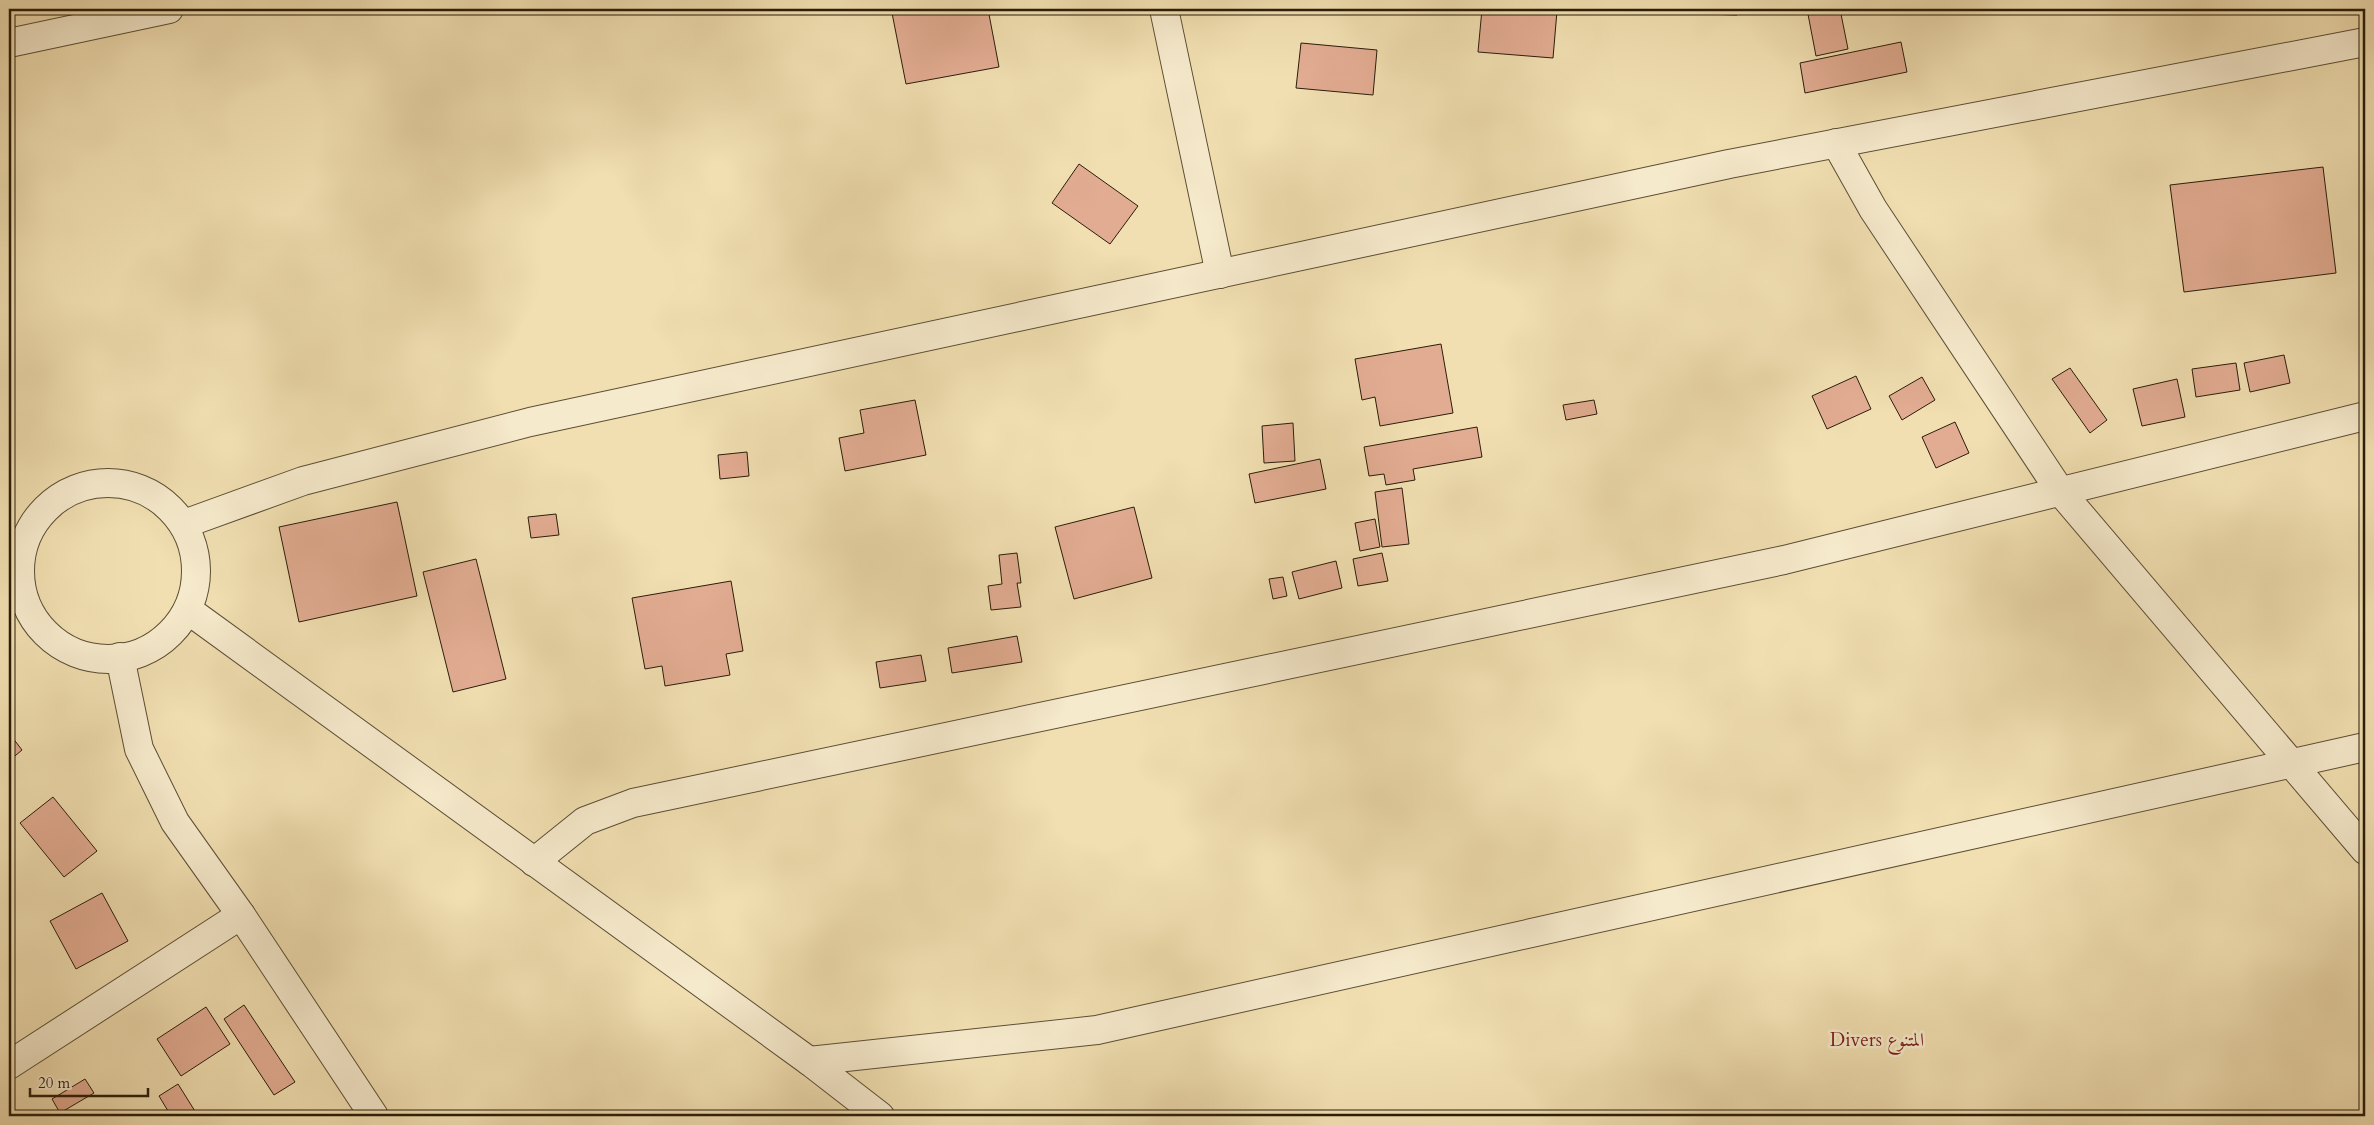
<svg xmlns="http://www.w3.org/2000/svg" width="2374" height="1125" viewBox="0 0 2374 1125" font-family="Cardo,Amiri,serif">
  <rect width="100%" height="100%" fill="#f1dfb1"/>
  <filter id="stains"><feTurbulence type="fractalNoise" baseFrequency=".004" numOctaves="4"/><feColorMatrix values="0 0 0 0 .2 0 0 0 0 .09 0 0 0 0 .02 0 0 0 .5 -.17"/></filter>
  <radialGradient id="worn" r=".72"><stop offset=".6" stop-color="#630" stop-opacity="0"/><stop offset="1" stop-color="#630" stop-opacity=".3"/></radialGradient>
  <g fill="#e2ac92" stroke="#2a1d0a">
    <polygon points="914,9 988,9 999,67 906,84 892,13"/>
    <polygon points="1482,9 1557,11 1553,58 1478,52"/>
    <polygon points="1667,9 1737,9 1737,15 1667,13"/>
    <polygon points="1807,9 1840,9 1848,49 1816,56"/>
    <polygon points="1901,42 1907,72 1805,93 1800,63"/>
    <polygon points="1301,43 1377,50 1373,95 1296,88"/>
    <polygon points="1079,164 1138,206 1110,244 1052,203"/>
    <polygon points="2323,167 2336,273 2184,292 2170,185"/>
    <polygon points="1441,344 1453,413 1380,426 1375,397 1362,400 1355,359"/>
    <polygon points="2284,355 2290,383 2250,392 2244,363"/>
    <polygon points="2236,363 2240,390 2196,397 2192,369"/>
    <polygon points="2070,368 2107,420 2090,433 2052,379"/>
    <polygon points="1856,376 1871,409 1827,429 1812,396"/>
    <polygon points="1922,377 1935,400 1902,420 1889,396"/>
    <polygon points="2177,379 2185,417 2142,426 2133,389"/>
    <polygon points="915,400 926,455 845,471 839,438 864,433 860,410"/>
    <polygon points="1594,400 1597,414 1566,420 1563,405"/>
    <polygon points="1955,422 1969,453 1936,468 1922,437"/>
    <polygon points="1293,423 1295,461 1264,463 1262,426"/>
    <polygon points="1477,427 1482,457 1413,469 1415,480 1386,485 1384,474 1369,476 1364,447"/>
    <polygon points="747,452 749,476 720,479 718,455"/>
    <polygon points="1320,459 1326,489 1255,503 1249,474"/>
    <polygon points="1402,488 1409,544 1382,547 1375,492"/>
    <polygon points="397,502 417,596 299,622 279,527"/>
    <polygon points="1134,507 1152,578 1074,599 1055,527"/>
    <polygon points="556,514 559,535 531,538 528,517"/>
    <polygon points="1375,519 1380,547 1360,551 1355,523"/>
    <polygon points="1017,553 1021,583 1017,583 1021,607 991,610 988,586 1002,584 999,555"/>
    <polygon points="1382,553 1388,581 1358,586 1353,559"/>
    <polygon points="476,559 506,679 453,692 423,572"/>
    <polygon points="1336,561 1342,588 1299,599 1292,572"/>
    <polygon points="1283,577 1287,596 1273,599 1269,579"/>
    <polygon points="731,581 743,651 726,654 730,675 665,686 662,666 645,669 632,598"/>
    <polygon points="1017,636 1022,662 952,673 948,648"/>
    <polygon points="921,655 926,681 880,688 876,662"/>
    <polygon points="9,733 22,750 9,761"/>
    <polygon points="53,797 97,851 64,877 20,823"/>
    <polygon points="102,893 128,941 76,969 50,921"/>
    <polygon points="244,1005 295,1082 274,1095 224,1019"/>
    <polygon points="206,1007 230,1044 181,1076 157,1039"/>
    <polygon points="85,1079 94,1093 60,1113 52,1099"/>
    <polygon points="178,1084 198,1116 171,1116 159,1096"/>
  </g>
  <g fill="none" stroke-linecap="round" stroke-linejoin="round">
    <g stroke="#5c4e34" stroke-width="30">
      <g id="minor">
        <polyline points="1164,9 1220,274"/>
        <polyline points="9,43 169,9"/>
        <polyline points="1836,143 1873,209 2060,491 2365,850"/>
        <circle cx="108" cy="571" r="88"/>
        <polyline points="184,524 303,481 530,422 1729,164 2365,42"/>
        <polyline points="188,610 809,1061 880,1116"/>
        <polyline points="120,657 139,749 175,822 241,915 374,1116"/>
        <polyline points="534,862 585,821 633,803 1784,560 2365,416"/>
        <polyline points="809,1061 1097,1030 2365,747"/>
        <polyline points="9,1065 241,915"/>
      </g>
    </g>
    <use href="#minor" stroke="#f6eacc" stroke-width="28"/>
  </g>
  <g text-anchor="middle" stroke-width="5" stroke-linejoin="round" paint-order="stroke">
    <g font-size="19" fill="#7a1f14" stroke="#f6eacc">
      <text x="1877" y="1046">Divers المتنوع</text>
    </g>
  </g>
  <rect width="2374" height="1125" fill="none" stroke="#f1dfb1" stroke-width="30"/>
  <rect x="10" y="10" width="2354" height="1105" fill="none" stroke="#2a1d0a" stroke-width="2.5"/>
  <rect x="15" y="15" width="2344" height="1095" fill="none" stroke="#2a1d0a"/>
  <path d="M30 1088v8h118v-8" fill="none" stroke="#2a1d0a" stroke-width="2.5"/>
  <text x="38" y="1088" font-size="15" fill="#2a1d0a" stroke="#f6eacc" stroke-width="4" paint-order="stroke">20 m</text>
  <rect width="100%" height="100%" filter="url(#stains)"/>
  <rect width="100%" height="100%" fill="url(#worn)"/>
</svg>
